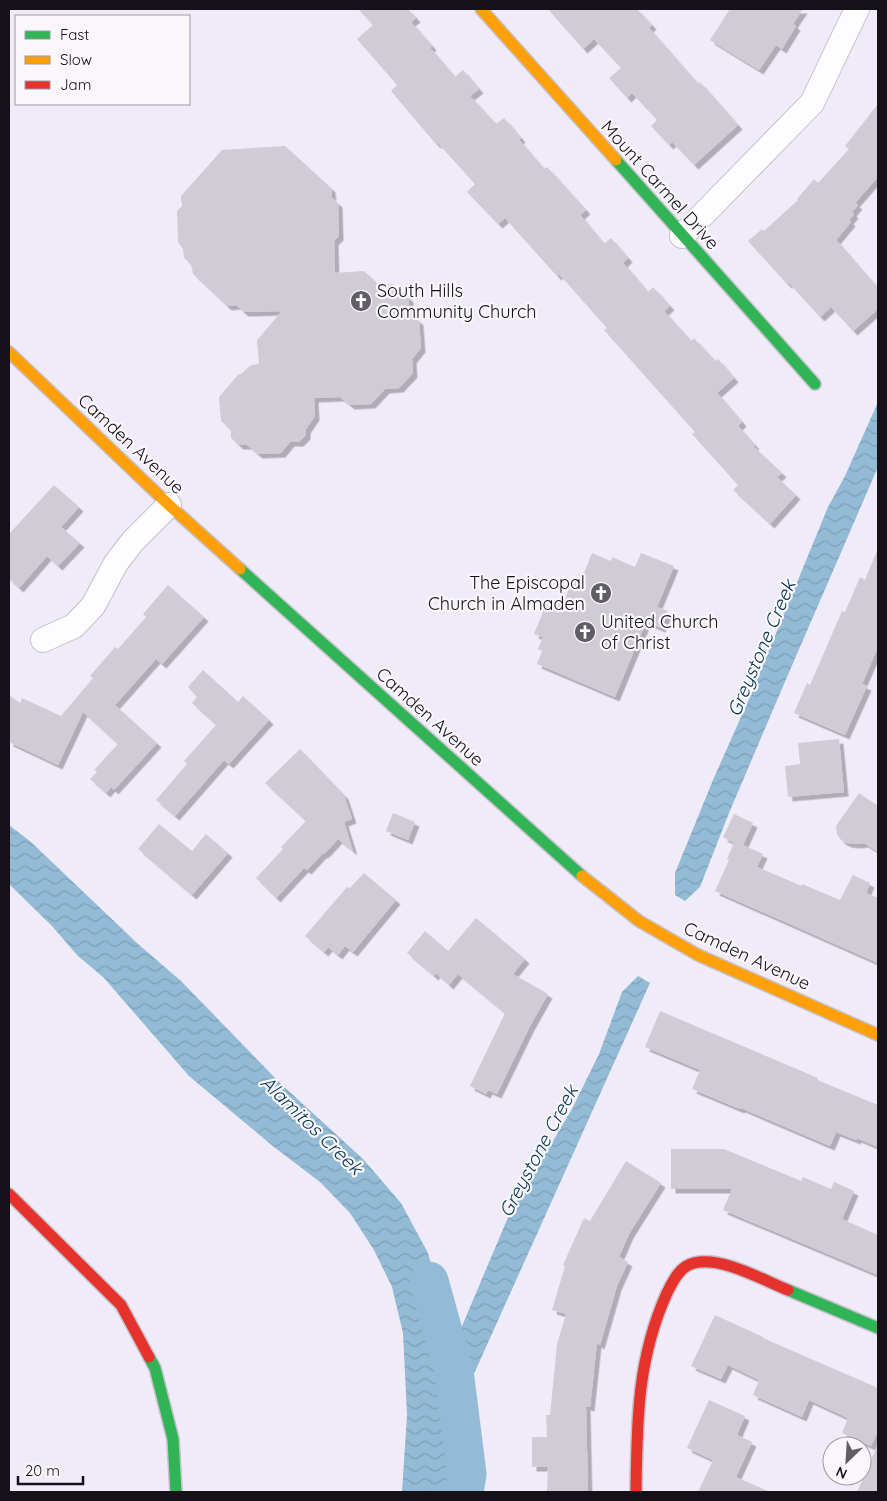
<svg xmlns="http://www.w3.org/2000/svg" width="887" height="1501" viewBox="0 0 887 1501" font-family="Quicksand,sans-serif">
  <defs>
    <pattern id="water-waves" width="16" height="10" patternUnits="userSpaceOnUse" patternTransform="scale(1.25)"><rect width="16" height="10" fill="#93bbd5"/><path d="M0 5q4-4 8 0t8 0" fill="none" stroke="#7ea0b6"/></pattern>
    <filter id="shadow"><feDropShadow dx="4.5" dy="4.5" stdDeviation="0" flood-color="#0004"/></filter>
  </defs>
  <rect width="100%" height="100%" fill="#f0ebf8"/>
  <g fill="url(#water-waves)">
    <polygon points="878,402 878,467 784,684 729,813 700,887 685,901 675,895 675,873 713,780 749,699 828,507 845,476"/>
    <polygon points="9,825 31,842 138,944 181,981 281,1084 363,1159 401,1203 428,1253 444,1311 443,1371 509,1215 572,1109 599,1054 622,992 638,976 650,983 455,1416 470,1459 473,1492 402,1492 407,1415 403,1333 392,1287 374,1250 350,1213 320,1182 274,1147 189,1076 104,978 77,955 52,926 9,884"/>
  </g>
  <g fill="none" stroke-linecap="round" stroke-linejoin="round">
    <polyline stroke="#93bbd5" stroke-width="39" points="429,1281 454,1371 467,1474 464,1492"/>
  </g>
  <g fill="#d0ccd6" filter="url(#shadow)">
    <polygon points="358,9 408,9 416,18 411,22 432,46 430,48 455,77 463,70 479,89 470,96 496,124 504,118 521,138 519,140 544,169 547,167 586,210 580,215 604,244 611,238 628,258 623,263 648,292 653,287 670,306 664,311 691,341 694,338 715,361 718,359 734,378 717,393 742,422 738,426 755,445 753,446 782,473 777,477 796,495 770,524 733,490 738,485 692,434 695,432 604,330 607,328 559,274 557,276 505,218 498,224 467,192 475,184 438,143 436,144 391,91 397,85 357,39 373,25"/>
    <polygon points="548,9 637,9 652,25 649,28 698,84 700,82 738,125 694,165 672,142 669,145 651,126 657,120 632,93 627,98 609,78 621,68 594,39 583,49"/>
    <polygon points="730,9 803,9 793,24 796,26 782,49 776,45 759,70 710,40"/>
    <polygon points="878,104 878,177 855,203 858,205 852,212 854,214 849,220 851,222 836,240 878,288 878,309 853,331 831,307 820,317 789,283 787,284 748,241 762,229 764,231 798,200 797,199 814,179 818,183 849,149 845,146"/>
    <polygon points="285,146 331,188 332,198 338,203 339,236 334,241 335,273 364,271 379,285 393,284 409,298 409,312 419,321 421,348 412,359 413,373 399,388 385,389 371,404 350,405 340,397 314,398 315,416 306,429 306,435 299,442 290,442 281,453 258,454 247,445 239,445 231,438 231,430 221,421 219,397 238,375 241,374 251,365 259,364 257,340 282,311 244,312 236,305 227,306 193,274 191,264 184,258 183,249 178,242 177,211 182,206 181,196 222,150"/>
    <polygon points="54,485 79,507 61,527 80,543 58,566 47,556 19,588 9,579 9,534"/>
    <polygon points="878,548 878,647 862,684 867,686 845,735 794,713 807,683 810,685 842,611 845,612 860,577 865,580"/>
    <polygon points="592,553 611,561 612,557 635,567 641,553 674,566 657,607 668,611 661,628 646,622 615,697 537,664 542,651 538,649 543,637 534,634 546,605 556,609 561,597 565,599 572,580 580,583"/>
    <polygon points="168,585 204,617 162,664 156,659 115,705 157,743 114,790 111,787 106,793 90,779 97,772 94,770 118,744 83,712 58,765 9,742 9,695 20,703 22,698 61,716 93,678 90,676 115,647 118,649 146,617 143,614"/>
    <polygon points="203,670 238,702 243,696 269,720 229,764 224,760 175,816 156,800 187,764 184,761 216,725 192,703 197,697 188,687"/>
    <polygon points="839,739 844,792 788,797 785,766 800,764 798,743"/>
    <polygon points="300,749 344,795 352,819 344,822 353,851 338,839 325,853 322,854 307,870 304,868 276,898 256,878 283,849 281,847 306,821 265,783"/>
    <polygon points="859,793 878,806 878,852 864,843 857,844 847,843 841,840 837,834 836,826"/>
    <polygon points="393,813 415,822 408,840 386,831"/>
    <polygon points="734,814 753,823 743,845 763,854 757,867 802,886 802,884 840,900 853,875 870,883 866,893 878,898 878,963 715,891 729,860 727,859 734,843 723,837"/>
    <polygon points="159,824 192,851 206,834 228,853 192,895 138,849"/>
    <polygon points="364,873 396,900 353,952 345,946 338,955 328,947 324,952 305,936 347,887 350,888"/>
    <polygon points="476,918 525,959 513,974 548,994 530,1026 497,1094 488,1090 486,1094 470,1086 505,1013 458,974 449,985 436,973 434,976 407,953 425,931 448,951"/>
    <polygon points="660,1011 818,1078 817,1080 878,1105 878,1147 857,1138 856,1140 836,1132 830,1146 741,1108 740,1109 692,1089 700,1070 645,1047"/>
    <polygon points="671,1149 724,1149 801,1181 803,1177 831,1189 834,1182 854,1191 842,1219 878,1235 878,1275 723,1210 732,1189 671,1189"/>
    <polygon points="626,1161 661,1183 629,1234 619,1257 628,1262 617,1286 600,1345 597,1343 590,1407 586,1406 588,1492 547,1492 548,1467 532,1467 532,1437 547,1437 546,1415 550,1415 557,1344 566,1314 552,1310 565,1266 563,1265 584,1218 590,1221"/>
    <polygon points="715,1315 763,1337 763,1338 878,1388 878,1431 871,1446 842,1433 848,1418 809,1400 802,1417 753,1395 759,1380 728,1365 721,1379 691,1366"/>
    <polygon points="709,1400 745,1416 737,1435 752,1442 736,1477 770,1492 698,1492 713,1460 687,1448"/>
    <polygon points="878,1444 878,1492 857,1492"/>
  </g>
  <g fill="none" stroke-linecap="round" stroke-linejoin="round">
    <g stroke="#c5c1cb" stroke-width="26">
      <g id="street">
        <polyline points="682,236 812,103 857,9"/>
        <polyline points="43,640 74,626 93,606 116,563 133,541 169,505"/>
      </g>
    </g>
    <g stroke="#c5c1cb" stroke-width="14">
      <g id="fast">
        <polyline points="616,160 815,384"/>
        <polyline points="240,569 582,876"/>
        <polyline points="788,1290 878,1328"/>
        <polyline points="149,1357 155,1368 173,1439 176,1492"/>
      </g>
    </g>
    <g stroke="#c5c1cb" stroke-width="14">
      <g id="slow">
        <polyline points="481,9 616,160"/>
        <polyline points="9,352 169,505 240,569"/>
        <polyline points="582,876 639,921 698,955 878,1035"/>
      </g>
    </g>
    <g stroke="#c5c1cb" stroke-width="14">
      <g id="jam">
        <polyline points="9,1194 121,1305 149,1357"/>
        <path d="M636 1492C637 1421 637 1359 667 1293 673 1281 680 1266 694 1263 721 1256 763 1280 788 1290"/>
      </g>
    </g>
    <use href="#street" stroke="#fdfcfe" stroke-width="24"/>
    <use href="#fast" stroke="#30b455" stroke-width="11"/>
    <use href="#slow" stroke="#ff9f0a" stroke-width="11"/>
    <use href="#jam" stroke="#e5322d" stroke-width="11"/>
  </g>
  <defs>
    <g id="church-disc" transform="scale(1.125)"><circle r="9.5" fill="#615d66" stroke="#f9f7fc"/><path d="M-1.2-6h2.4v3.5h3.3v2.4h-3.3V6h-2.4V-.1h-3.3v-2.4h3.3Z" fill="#fff"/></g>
  </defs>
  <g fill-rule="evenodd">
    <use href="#church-disc" x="361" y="301"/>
    <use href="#church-disc" x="601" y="593"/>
    <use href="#church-disc" x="585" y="632"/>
  </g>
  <g text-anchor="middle" stroke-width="4.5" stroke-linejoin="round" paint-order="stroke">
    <g font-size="18" fill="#141118" stroke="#f9f7fc">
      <text transform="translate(660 185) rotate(48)" y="6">Mount Carmel Drive</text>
      <text transform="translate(131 444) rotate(43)" y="6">Camden Avenue</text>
      <text transform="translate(430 717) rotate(42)" y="6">Camden Avenue</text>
      <text transform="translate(747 956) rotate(25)" y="6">Camden Avenue</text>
    </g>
    <g font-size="18" fill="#141118" stroke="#f9f7fc" text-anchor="start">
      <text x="377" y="297">South Hills<tspan x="377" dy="21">Community Church</tspan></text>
      <text x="585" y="589" text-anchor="end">The Episcopal<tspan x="585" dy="21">Church in Almaden</tspan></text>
      <text x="601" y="628">United Church<tspan x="601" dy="21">of Christ</tspan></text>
    </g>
    <g font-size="19" font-style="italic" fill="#02374e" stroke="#f9f7fc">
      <text transform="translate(761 648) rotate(-67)" y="7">Greystone Creek</text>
      <text transform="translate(312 1125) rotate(44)" y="7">Alamitos Creek</text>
      <text transform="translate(538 1151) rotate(-62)" y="7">Greystone Creek</text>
    </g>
  </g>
  <rect width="887" height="1501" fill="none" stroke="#141118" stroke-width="20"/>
  <rect x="15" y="15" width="175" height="90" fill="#f9f7fc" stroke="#9d9ba1"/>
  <rect x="25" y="31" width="25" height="8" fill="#30b455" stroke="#9d9ba1"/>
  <text x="60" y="40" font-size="15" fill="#141118">Fast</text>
  <rect x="25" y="56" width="25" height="8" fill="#ff9f0a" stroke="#9d9ba1"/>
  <text x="60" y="65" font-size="15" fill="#141118">Slow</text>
  <rect x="25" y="81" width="25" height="8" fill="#e5322d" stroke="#9d9ba1"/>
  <text x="60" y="90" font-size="15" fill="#141118">Jam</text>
  <g transform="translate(847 1461) rotate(205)"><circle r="24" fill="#f9f7fc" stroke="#9d9ba1"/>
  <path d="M0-4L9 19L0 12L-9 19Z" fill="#615d66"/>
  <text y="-8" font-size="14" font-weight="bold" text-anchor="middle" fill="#141118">N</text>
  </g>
  <path d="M18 1476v8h65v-8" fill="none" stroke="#141118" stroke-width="2.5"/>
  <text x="25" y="1476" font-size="15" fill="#141118" stroke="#f9f7fc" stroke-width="4" paint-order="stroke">20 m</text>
</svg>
